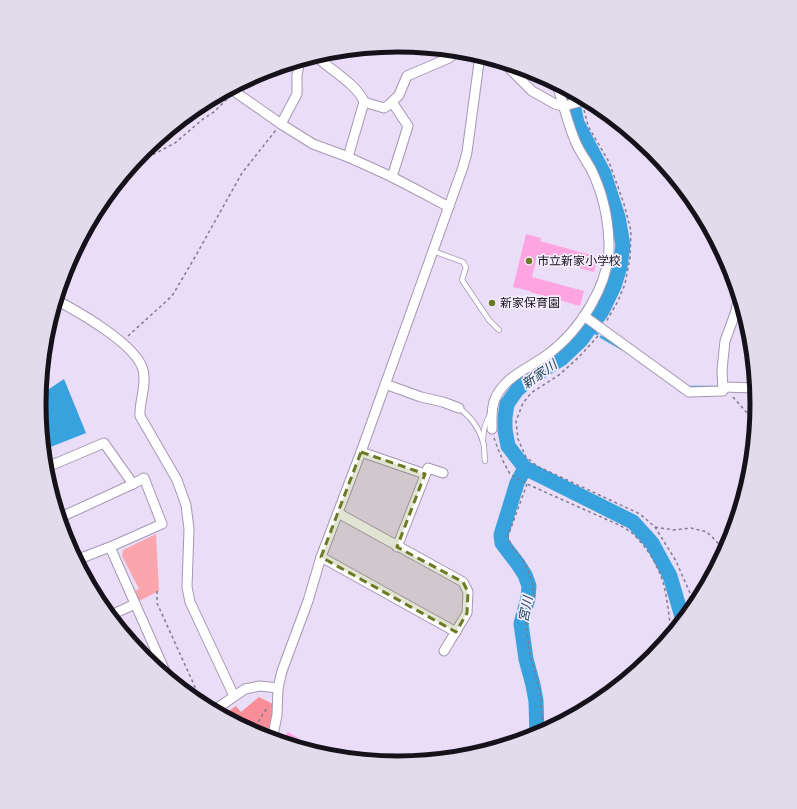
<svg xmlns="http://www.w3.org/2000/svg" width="797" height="809" viewBox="0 0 797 809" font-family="Inter,'Noto Sans JP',sans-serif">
  <rect width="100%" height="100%" fill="#e9ddf8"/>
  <polygon fill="#fba5ac" points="156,534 159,591 139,601 135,591 139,589 122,556 123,550"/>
  <polygon fill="#f88e98" points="259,697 275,705 268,739 261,737 222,716 236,706 241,712"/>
  <polygon fill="#38a2de" points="64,379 86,433 43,450 39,404 40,395"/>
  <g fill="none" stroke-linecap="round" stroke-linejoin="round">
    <g stroke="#38a2de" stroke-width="2.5">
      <polyline points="589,329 597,334"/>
      <polyline points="601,337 622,349"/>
      <polyline points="689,387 718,387"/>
    </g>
    <g stroke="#38a2de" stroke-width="15">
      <polyline points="570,90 577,123 604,174 618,217 623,245 620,267 614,286 602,311 581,340 561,359 529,379 517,390 507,404 505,417 505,430 508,446 525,468 633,522 652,543 670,576 682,617 683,622"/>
      <polyline points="525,468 517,483 501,535 502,543 518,564 525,575 529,586 528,598 521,624 526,659 533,685 536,701 537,736"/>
    </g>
  </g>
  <g fill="#fea4e0">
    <polygon points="526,234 541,238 540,241 598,257 594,272 537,256 532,277 584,291 580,306 530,292 530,291 513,287"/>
    <polygon points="288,732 298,738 293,746 287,745 283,742 286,738 284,737"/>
  </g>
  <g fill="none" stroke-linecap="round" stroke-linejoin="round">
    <g stroke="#a498b2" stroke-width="6">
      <g id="service">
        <polyline points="433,251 463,262 466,267 462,280 489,320 499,330"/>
        <path d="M459 408C471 417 479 427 483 442 485 447 484 455 485 461"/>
        <path d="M483 440C483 430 485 423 490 415"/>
      </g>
    </g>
    <g stroke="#a498b2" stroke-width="11">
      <g id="minor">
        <path d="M316 56C329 69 358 85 364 102L348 157"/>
        <polyline points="503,62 532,91 555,104 564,106 587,100"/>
        <polyline points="231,89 281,124 313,144 348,157 392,177 417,190 449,207"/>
        <polyline points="364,102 384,108 390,104 399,95 407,76 449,58 458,51"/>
        <polyline points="281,124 297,94 297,75 300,61"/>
        <polyline points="639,140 640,140"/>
        <polyline points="392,177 408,126 392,102"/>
        <path d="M56 300C79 312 137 345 143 370 147 386 139 401 140 416L177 480 186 505 189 529 187 587 190 602 234 696"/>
        <polyline points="584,316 689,392 723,391 722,370 725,341 736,311 739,294"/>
        <polyline points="385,384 421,397 443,402 459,408"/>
        <polyline points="723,387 756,388"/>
        <path d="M492 429C492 419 491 408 495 399 504 377 529 368 547 355 580 331 611 283 609 242 608 218 602 191 591 169 586 160 580 152 576 143 568 125 564 106 558 88V84"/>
        <polyline points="361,452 425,474"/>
        <polyline points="45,468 104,443 133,484"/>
        <polyline points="338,513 463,582 468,592 467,613 444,651"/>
        <polyline points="59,518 133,484 144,478 162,524 110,547 76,560"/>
        <polyline points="110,547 168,678"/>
        <polyline points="397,547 428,468 443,473"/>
        <polyline points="321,557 456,632"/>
        <polyline points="109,616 135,604"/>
        <polyline points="213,711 245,689 260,686 278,688"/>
        <polyline points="272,740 277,715 278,688 282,671 308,601 321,557 361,452 463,167 467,152 480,55"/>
      </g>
    </g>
    <g stroke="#81798c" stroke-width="1.5" stroke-dasharray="3 3" stroke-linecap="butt">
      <polyline points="240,86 246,80"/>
      <polyline points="584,110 588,126 609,162 624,204 631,231 630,258 625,284 618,301 606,322"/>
      <polyline points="116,184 126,175 135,164 175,143 203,119 214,112 229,97"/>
      <polyline points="128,336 172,296 195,257 242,173 276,130"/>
      <polyline points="598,336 579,357 559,375 531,393 523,403 516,421 518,439 526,457 537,466 640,514 655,527 676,561 690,593 691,612"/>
      <polyline points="733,397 756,423"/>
      <path d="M494 438 498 449 504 463 510 474 527 484 619 525C623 527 628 530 632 533 647 547 659 566 664 586 668 602 669 619 672 636"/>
      <polyline points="527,484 508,536 511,546 523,560 530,575 533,586 534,601 526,625 530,654 540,691 543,733"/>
      <polyline points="655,527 674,530 691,528 707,532 720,545 727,549"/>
      <polyline points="157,591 157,603 195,687 187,694"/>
      <polyline points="252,732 268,706"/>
    </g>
    <use href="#service" stroke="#fff" stroke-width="4.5"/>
    <use href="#minor" stroke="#fff" stroke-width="9"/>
  </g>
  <path fill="#6e7924" fill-opacity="0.2" stroke="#6e7924" stroke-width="3" stroke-dasharray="8 5" stroke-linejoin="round" d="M361 452 425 474 397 547 463 582 468 592 467 613 456 632 321 557Z"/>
  <g fill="#6e7924" stroke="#f4edfd" stroke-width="1.5">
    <circle cx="529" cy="261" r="4"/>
    <circle cx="492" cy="303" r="4"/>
  </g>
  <g text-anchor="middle" stroke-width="3.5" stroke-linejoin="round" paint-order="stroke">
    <g font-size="12" fill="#16121b" stroke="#f4edfd" text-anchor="start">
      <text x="537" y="265">市立新家小学校</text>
      <text x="500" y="307">新家保育園</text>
    </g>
    <g font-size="13" font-style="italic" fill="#123d56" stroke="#f4edfd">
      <text transform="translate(539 374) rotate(-35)" y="5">新家川</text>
      <text transform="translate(525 609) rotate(-79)" y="5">宮川</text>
    </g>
  </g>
  <path d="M0 0H797V809H0ZM46 404a352 352 0 1 1 704 0a352 352 0 1 1-704 0Z" fill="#e2dbeb" fill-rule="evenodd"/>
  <path fill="none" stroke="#16121b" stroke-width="5" d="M46 404a352 352 0 1 1 704 0a352 352 0 1 1-704 0Z"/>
</svg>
